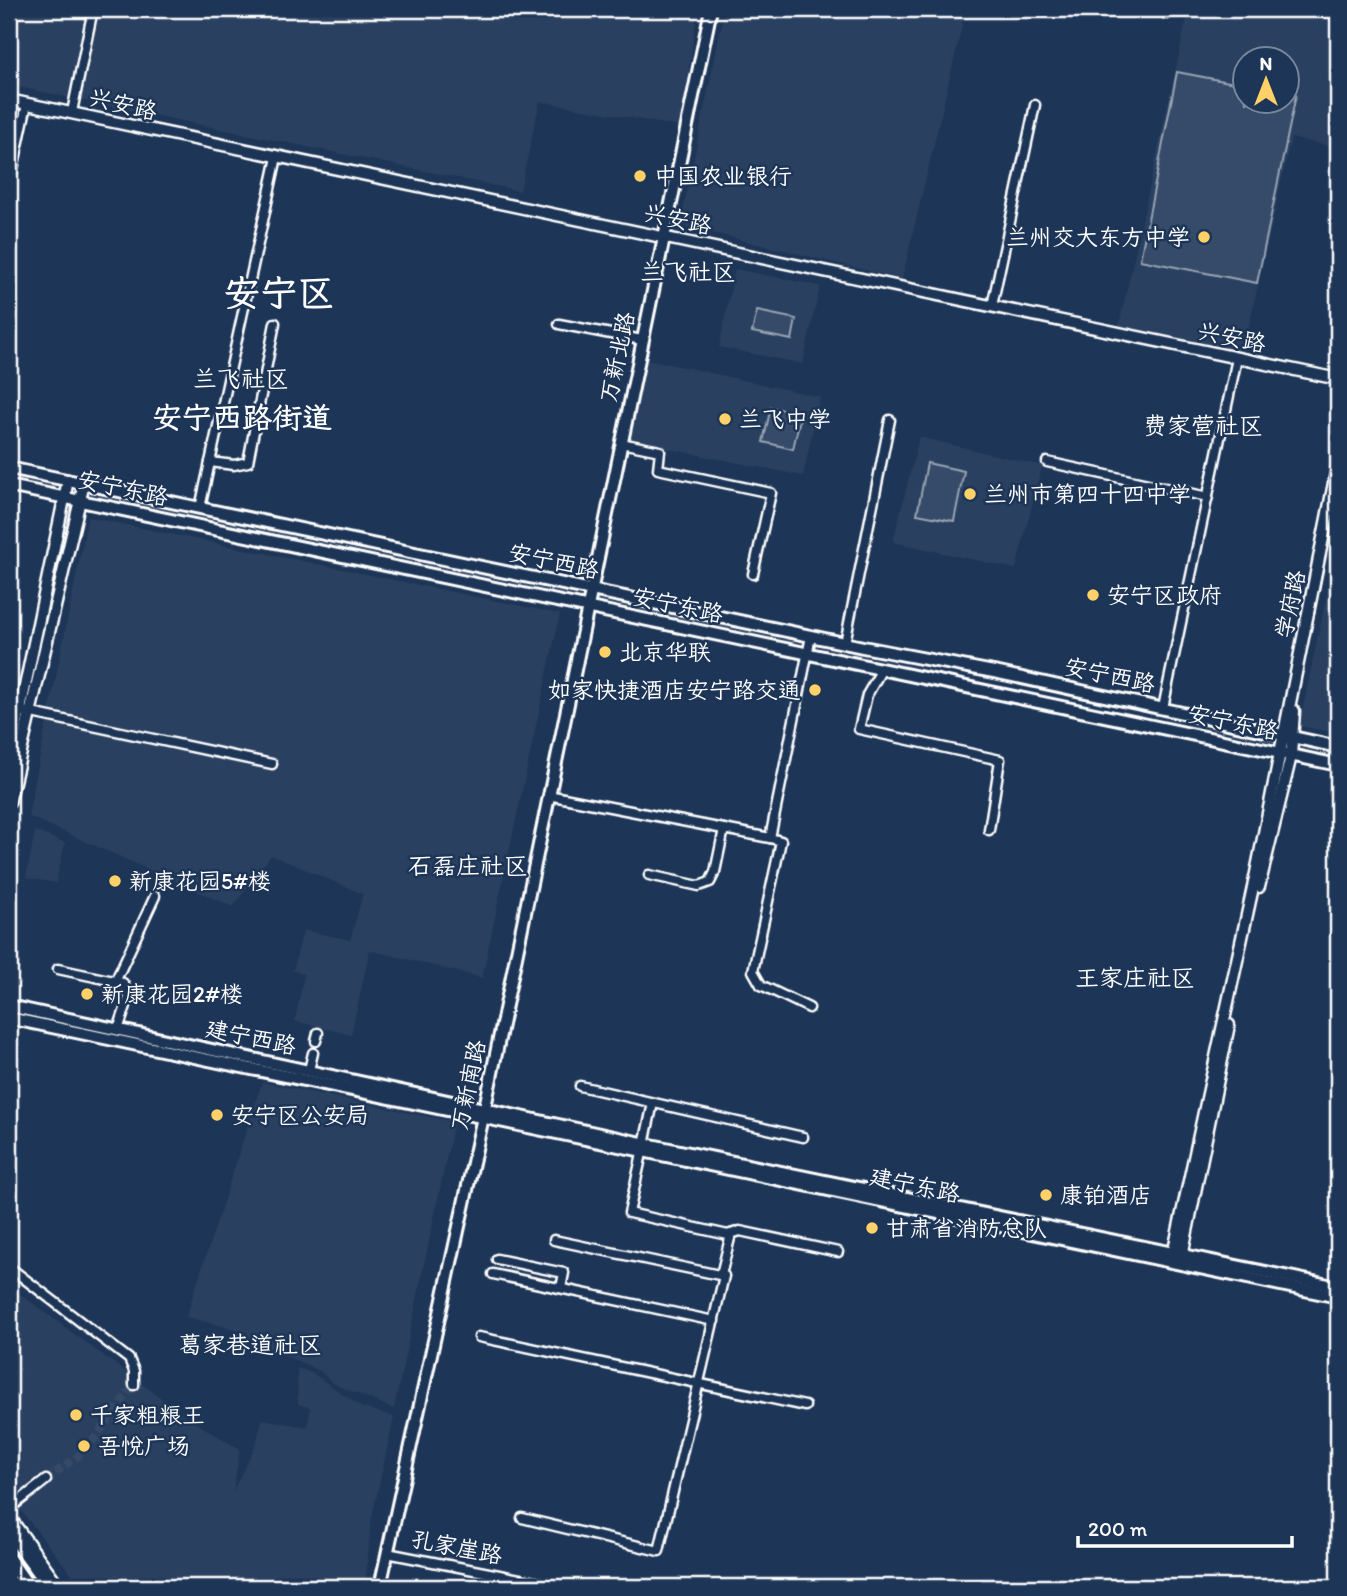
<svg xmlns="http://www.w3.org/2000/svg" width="1347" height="1596" viewBox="0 0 1347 1596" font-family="Itim,'LXGW WenKai TC',sans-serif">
  <rect width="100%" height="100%" fill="#1d3557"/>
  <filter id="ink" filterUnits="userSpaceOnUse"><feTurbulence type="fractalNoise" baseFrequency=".0143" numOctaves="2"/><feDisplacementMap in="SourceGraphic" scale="14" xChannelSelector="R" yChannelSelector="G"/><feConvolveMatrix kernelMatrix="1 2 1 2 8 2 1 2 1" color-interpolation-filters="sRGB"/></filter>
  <g filter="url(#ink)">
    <g fill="#2a4161" fill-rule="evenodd">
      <polygon points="9,9 698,9 680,127 540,101 520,191 9,85"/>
      <polygon points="725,9 966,9 902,279 680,225"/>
      <path d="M1189 9H1338V148L1291 138 1243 352 1119 325ZM1246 60H1288V102H1246Z"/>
      <polygon points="735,269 820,286 803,364 719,347"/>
      <polygon points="647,359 820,397 803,476 630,441"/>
      <polygon points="919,437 1042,466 1016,569 893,542"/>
      <polygon points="88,517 560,614 482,978 370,950 351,1035 295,1021 304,974 293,971 303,930 350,940 363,894 271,855 233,907 28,816"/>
      <polygon points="1338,541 1338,733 1299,726"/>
      <polygon points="35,831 65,843 56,883 26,878"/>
      <polygon points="262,1082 454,1122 394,1409 334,1384 320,1371 248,1339 246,1332 186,1317"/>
      <polygon points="9,1286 191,1420 240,1449 233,1491 256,1444 262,1419 307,1427 311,1408 298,1404 297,1368 314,1374 361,1407 394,1417 371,1522 365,1587 82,1587 9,1496"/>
    </g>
    <g fill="#364b69" stroke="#9aa5b4" stroke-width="2">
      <polygon points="1177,72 1245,85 1246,102 1288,102 1288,93 1296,95 1257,283 1140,260"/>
      <polygon points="757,311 796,319 792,340 752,332"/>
      <polygon points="771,407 801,414 793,449 763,442"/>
      <polygon points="927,463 964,471 954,521 917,514"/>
    </g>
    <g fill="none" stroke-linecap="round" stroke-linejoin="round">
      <polyline stroke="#344968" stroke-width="8" stroke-dasharray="8 4" stroke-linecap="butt" points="46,1480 87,1449 134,1385"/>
      <g stroke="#fff" stroke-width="13">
        <g id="minor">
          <polyline points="1166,14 1167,9"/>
          <polyline points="72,112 93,9"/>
          <polyline points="9,188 27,104"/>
          <polyline points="992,306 1035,105"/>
          <polyline points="559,324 642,340"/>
          <polyline points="621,443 660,451 658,469 771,493 753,574"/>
          <polyline points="210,462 234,465 248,462 275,323"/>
          <polyline points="1047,462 1208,497"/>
          <polyline points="200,508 277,157"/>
          <polyline points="845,643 890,420"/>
          <polyline points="882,669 867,695 859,729 1000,760 989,830"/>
          <polyline points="1163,708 1237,358"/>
          <polyline points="22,711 272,764"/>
          <polyline points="548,795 770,838 811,636"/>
          <polyline points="770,838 781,841 753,971 761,985 809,1008"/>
          <polyline points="649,875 699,886 710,882 715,872 724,829"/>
          <polyline points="58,969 123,983 129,997 118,1030"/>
          <polyline points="115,982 155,896"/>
          <polyline points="316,1041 318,1033"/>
          <polyline points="309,1070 313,1053"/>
          <polyline points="580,1086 803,1137"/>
          <polyline points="653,1103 629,1213 728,1235 740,1231 838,1252"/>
          <polyline points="497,1259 564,1273 561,1288"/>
          <polyline points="9,1267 129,1359 134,1371 134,1385"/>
          <polyline points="493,1274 714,1321"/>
          <polyline points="721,1275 731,1234"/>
          <polyline points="479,1337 805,1406"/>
          <polyline points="9,1509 46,1480"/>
          <polyline points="9,1515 61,1587"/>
          <polyline points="522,1518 659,1551 724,1276 554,1240"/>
          <polyline points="387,1553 561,1587"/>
          <polyline points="9,1586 10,1587"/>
        </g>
      </g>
      <g stroke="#fff" stroke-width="15">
        <g id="tertiary">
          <polyline points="9,100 1338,379"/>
          <polyline points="9,763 68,480"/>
          <polyline points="9,803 84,483"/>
          <polyline points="1259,887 1291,756 1294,711"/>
          <polyline points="1172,1259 1255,878 1338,463"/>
          <polyline points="1181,1261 1229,1025"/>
        </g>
      </g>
      <g stroke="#fff" stroke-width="16">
        <g id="secondary">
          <polyline points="9,468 863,647 999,673 1338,747"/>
          <polyline points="9,486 1338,765"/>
          <polyline points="9,1006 646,1144 1338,1287"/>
          <polyline points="9,1018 1338,1297"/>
          <polyline points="380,1587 483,1117 711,9"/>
        </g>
      </g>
      <g stroke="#fff" stroke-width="18">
        <g id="primary">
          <polyline points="9,1531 50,1587"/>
          <polyline points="9,1560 28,1587"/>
        </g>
      </g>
      <use href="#minor" stroke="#1d3557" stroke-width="8"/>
      <use href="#tertiary" stroke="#1d3557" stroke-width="10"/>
      <use href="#secondary" stroke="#1d3557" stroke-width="10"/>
      <use href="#primary" stroke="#1d3557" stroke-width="12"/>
    </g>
  </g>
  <g fill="#ffd166" stroke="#1d3557" stroke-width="2.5">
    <circle cx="640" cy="176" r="7"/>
    <circle cx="1204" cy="237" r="7"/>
    <circle cx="725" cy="419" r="7"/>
    <circle cx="970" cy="494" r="7"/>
    <circle cx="1093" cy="595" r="7"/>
    <circle cx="605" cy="652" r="7"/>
    <circle cx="815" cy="690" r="7"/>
    <circle cx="115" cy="881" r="7"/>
    <circle cx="87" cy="994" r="7"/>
    <circle cx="217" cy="1115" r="7"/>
    <circle cx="1046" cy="1195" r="7"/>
    <circle cx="872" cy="1228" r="7"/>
    <circle cx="76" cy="1415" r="7"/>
    <circle cx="84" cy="1446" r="7"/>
  </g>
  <g text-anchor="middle" stroke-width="5" stroke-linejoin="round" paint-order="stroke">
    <g font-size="23" fill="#fff" stroke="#1d3557">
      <text transform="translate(123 104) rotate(13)" y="8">兴安路</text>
      <text transform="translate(678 219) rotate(12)" y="8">兴安路</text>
      <text transform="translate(1232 337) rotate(12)" y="8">兴安路</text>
      <text transform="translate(617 357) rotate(-78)" y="8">万新北路</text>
      <text transform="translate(123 488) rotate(12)" y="8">安宁东路</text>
      <text transform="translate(554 561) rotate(12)" y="8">安宁西路</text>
      <text transform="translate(1290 604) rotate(-78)" y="8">学府路</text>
      <text transform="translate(678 605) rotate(12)" y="8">安宁东路</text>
      <text transform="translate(1110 675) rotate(12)" y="8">安宁西路</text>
      <text transform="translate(1233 722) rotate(12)" y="8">安宁东路</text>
      <text transform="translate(251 1037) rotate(12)" y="8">建宁西路</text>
      <text transform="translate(468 1085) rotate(-78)" y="8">万新南路</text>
      <text transform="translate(915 1185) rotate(12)" y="8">建宁东路</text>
      <text transform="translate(457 1547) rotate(11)" y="8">孔家崖路</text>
    </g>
    <g font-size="23" fill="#fff" stroke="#1d3557" text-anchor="start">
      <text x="654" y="184">中国农业银行</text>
      <text x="1190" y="245" text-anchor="end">兰州交大东方中学</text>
      <text x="739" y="427">兰飞中学</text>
      <text x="984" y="502">兰州市第四十四中学</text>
      <text x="1107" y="603">安宁区政府</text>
      <text x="619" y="660">北京华联</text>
      <text x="801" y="698" text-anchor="end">如家快捷酒店安宁路交通</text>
      <text x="129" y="889">新康花园5#楼</text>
      <text x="101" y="1002">新康花园2#楼</text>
      <text x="231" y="1123">安宁区公安局</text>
      <text x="1060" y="1203">康铂酒店</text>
      <text x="886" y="1236">甘肃省消防总队</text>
      <text x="90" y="1423">千家粗粮王</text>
      <text x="98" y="1454">吾悦广场</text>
    </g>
    <g font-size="24" fill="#fff" stroke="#1d3557">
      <text x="688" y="280">兰飞社区</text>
      <text x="241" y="387">兰飞社区</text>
      <text x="1203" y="434">费家营社区</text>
      <text x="468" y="874">石磊庄社区</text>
      <text x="1135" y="986">王家庄社区</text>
      <text x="250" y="1353">葛家巷道社区</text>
    </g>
    <g font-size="30" font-weight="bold" fill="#fff" stroke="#1d3557">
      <text x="242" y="428">安宁西路街道</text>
    </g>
    <g font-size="37" font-weight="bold" fill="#fff" stroke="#1d3557">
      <text x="279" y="306">安宁区</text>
    </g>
  </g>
  <rect width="1347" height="1596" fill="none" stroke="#1d3557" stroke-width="35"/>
  <rect x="18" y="18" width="1312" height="1561" fill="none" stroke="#fff" stroke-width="2.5" filter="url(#ink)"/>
  <g transform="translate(1266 80)"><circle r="33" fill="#1d3557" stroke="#77869a" stroke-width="2"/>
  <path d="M0-5L12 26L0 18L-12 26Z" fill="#ffd166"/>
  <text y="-10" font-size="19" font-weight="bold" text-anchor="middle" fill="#ffffff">N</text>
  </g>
  <path d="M1078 1536v10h214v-10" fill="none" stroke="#ffffff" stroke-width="3.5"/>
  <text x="1088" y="1536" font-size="21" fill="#ffffff" stroke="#1d3557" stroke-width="5" paint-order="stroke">200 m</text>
</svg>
